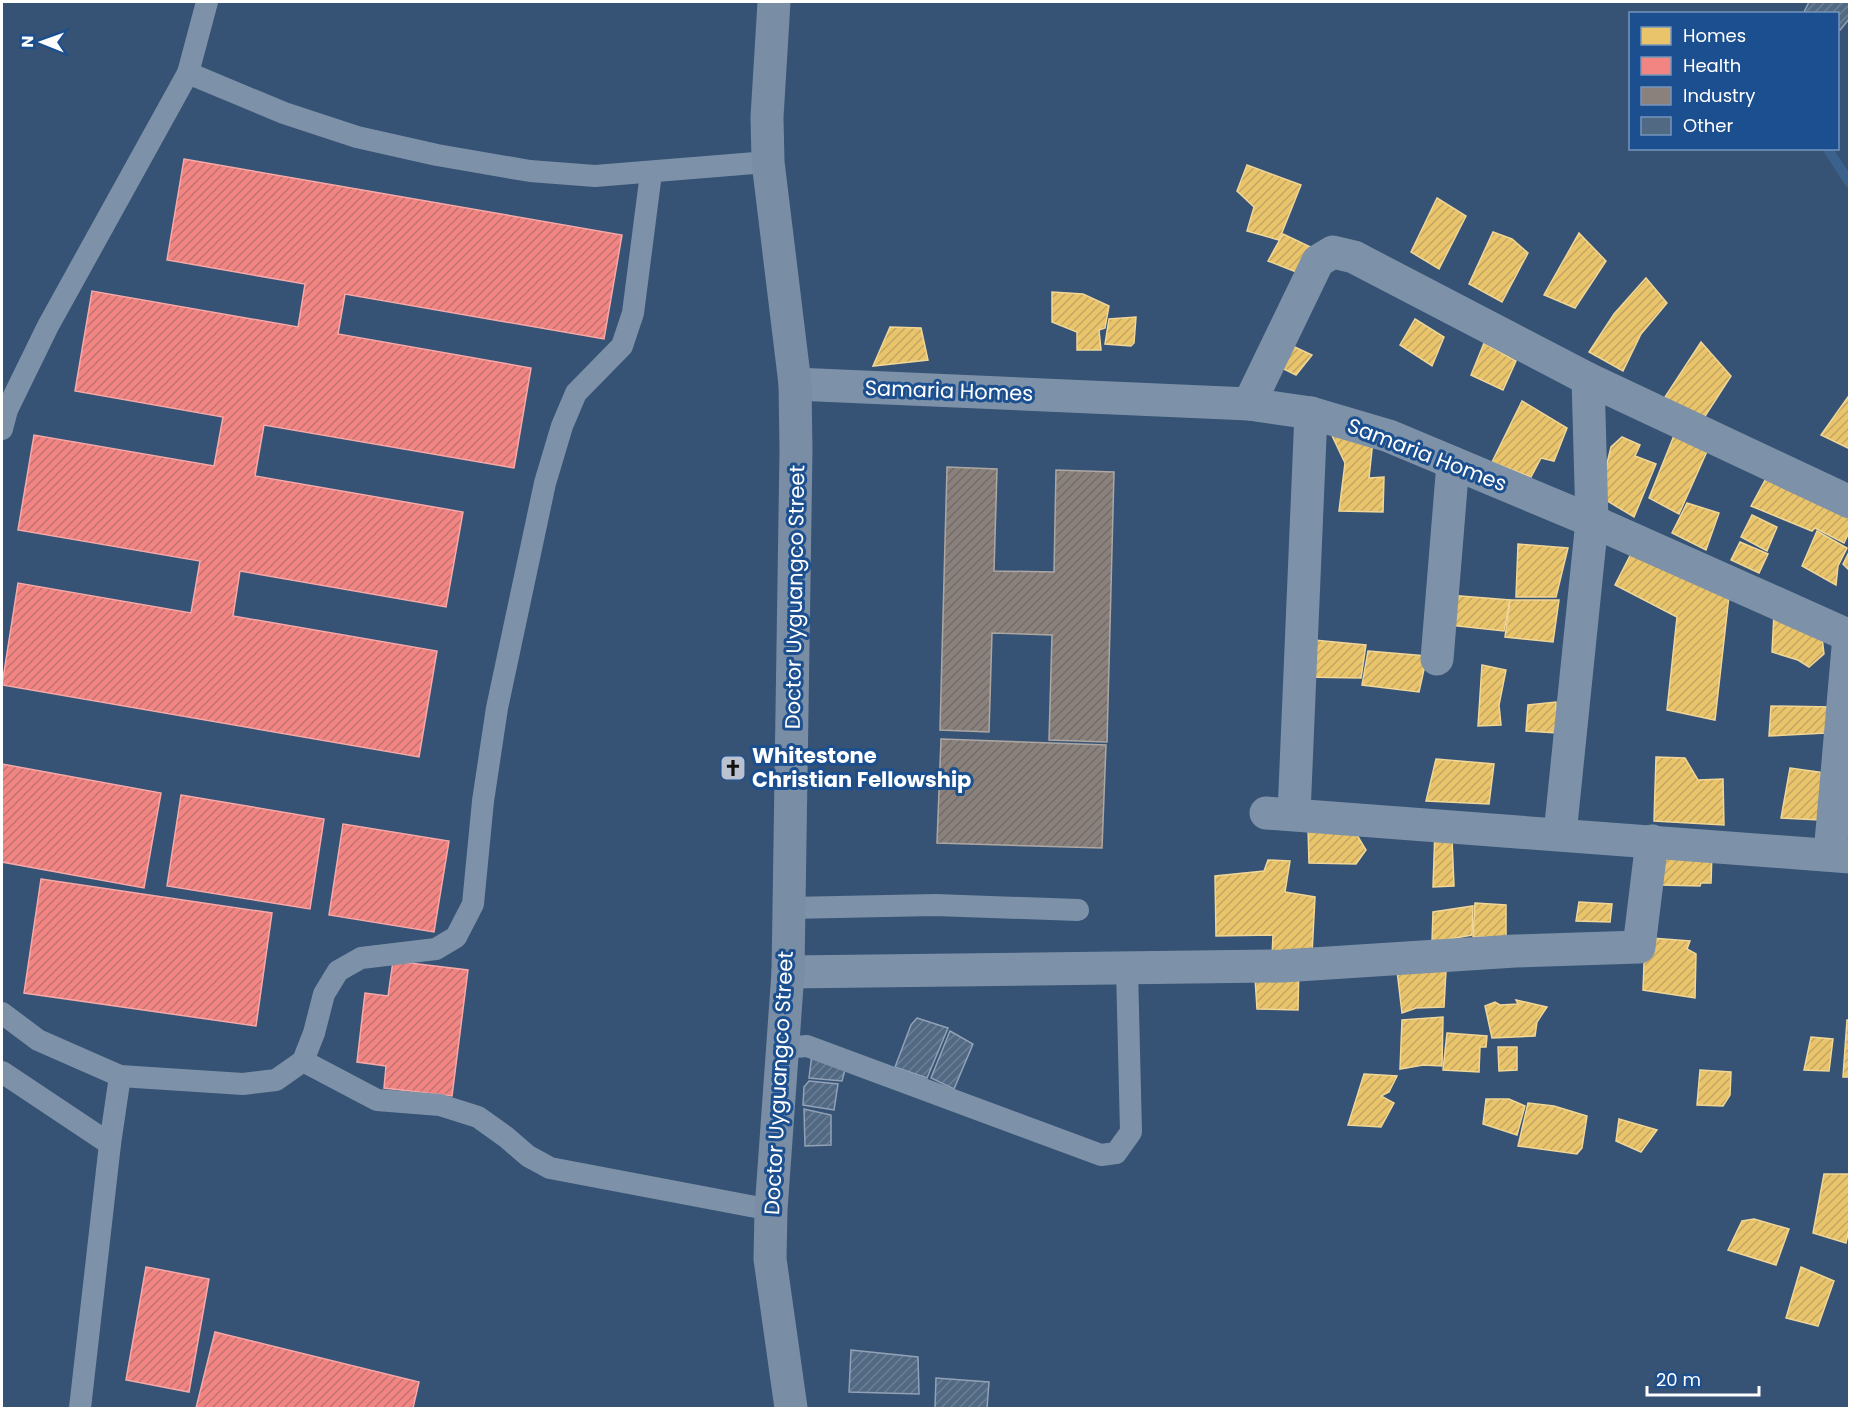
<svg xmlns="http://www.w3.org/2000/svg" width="1851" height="1410" viewBox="0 0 1851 1410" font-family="Poppins,sans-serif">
  <defs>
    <pattern id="homes-hatch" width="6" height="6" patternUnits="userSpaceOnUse" patternTransform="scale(1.5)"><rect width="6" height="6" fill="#e9c46a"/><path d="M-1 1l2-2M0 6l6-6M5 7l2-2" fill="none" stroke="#c2a662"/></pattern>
    <pattern id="health-hatch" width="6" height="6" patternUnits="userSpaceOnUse" patternTransform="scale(1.5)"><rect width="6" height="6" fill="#f28482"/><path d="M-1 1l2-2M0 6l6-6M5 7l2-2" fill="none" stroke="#c07372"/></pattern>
    <pattern id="industry-hatch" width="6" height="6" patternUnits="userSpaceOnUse" patternTransform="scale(1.5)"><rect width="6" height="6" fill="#8a817c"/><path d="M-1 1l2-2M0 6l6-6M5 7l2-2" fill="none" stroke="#716c69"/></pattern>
    <pattern id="building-hatch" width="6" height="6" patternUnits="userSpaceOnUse" patternTransform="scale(1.5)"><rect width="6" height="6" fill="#526984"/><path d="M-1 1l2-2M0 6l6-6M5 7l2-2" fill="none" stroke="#6c8096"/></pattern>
  </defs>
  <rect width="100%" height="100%" fill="#365274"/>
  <g fill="url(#homes-hatch)" stroke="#f0d697" stroke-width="1.5">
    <polygon points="1247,165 1301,185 1279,240 1247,231 1254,207 1237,191"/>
    <polygon points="1437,198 1466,216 1439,269 1411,252"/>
    <polygon points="1493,232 1512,239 1528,253 1502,302 1469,284"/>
    <polygon points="1579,233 1606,261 1575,308 1544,295"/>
    <polygon points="1283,234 1319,251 1304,275 1268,261"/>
    <polygon points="1646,278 1667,303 1641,334 1623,371 1589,352 1614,314"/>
    <polygon points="1052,292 1083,294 1109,306 1105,328 1099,330 1101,350 1077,350 1077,332 1052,322"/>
    <polygon points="1136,317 1134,343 1131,346 1105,344 1109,319"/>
    <polygon points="1415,319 1444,337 1432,366 1400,345"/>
    <polygon points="890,327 921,328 928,360 873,366"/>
    <polygon points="1284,342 1312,355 1296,375 1276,365"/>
    <polygon points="1701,342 1731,376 1700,424 1665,397"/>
    <polygon points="1484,343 1516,361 1503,390 1471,375"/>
    <polygon points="1850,394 1850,449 1821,435"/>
    <polygon points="1522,401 1567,428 1554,461 1541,458 1531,477 1492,462"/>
    <polygon points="1326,423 1373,440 1369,478 1384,477 1383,512 1339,511 1345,463"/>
    <polygon points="1675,433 1708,449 1679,514 1649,498"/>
    <polygon points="1622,437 1640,445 1635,456 1656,464 1634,517 1599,496 1611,447"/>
    <polygon points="1775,462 1850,501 1850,530 1844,543 1815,528 1812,531 1751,506"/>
    <polygon points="1687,503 1719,513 1706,550 1672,533"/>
    <polygon points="1752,515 1777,527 1767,551 1741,537"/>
    <polygon points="1817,531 1847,548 1838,566 1836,585 1802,566"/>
    <polygon points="1740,542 1768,554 1759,573 1731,560"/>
    <polygon points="1518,544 1568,548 1556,597 1516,597"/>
    <polygon points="1634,548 1729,596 1715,720 1667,710 1677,617 1615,585"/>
    <polygon points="1850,550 1850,571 1843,564"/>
    <polygon points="1448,595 1510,600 1504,631 1449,625"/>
    <polygon points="1510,600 1559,600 1553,642 1505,637"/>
    <polygon points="1774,613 1821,629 1824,654 1809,667 1798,660 1772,652"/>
    <polygon points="1303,639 1366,645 1361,678 1303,677"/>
    <polygon points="1368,651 1427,656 1419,692 1362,685"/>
    <polygon points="1482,665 1506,670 1499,705 1501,725 1478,726"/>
    <polygon points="1556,702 1557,733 1526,731 1528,705"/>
    <polygon points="1771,706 1833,707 1826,733 1769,736"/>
    <polygon points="1656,757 1685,758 1698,780 1723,779 1724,825 1654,821"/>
    <polygon points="1436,759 1494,764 1489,804 1426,801"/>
    <polygon points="1790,768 1825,773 1820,820 1781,818"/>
    <polygon points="1308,828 1354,830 1366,850 1356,864 1309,863"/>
    <polygon points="1435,828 1452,839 1454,886 1433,887"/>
    <polygon points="1663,849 1712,852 1711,883 1701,883 1700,886 1661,885"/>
    <polygon points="1268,860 1290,861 1285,892 1315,897 1312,954 1272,957 1273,935 1216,936 1215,876 1264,871"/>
    <polygon points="1579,902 1612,904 1610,922 1576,921"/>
    <polygon points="1475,903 1506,905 1506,937 1473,937"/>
    <polygon points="1473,906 1472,935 1432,942 1433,912"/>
    <polygon points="1651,938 1690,941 1687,949 1696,954 1695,998 1643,990 1644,964"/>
    <polygon points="1447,952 1444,1007 1416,1008 1402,1013 1396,962"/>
    <polygon points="1254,962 1299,963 1298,1010 1257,1009"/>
    <polygon points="1516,1000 1547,1007 1537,1022 1535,1036 1492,1038 1485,1006 1495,1002 1500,1005 1518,1004"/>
    <polygon points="1443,1017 1442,1066 1423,1065 1400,1069 1402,1020"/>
    <polygon points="1847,1020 1850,1020 1850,1077 1843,1077"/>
    <polygon points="1447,1033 1487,1036 1486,1047 1480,1047 1479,1072 1443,1070"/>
    <polygon points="1811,1037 1833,1039 1829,1071 1804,1070"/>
    <polygon points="1498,1047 1517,1047 1517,1070 1499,1071"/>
    <polygon points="1700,1070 1731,1072 1730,1095 1723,1106 1697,1105"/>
    <polygon points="1364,1074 1397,1076 1389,1092 1381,1096 1394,1103 1381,1127 1348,1125"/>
    <polygon points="1486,1099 1509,1099 1525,1106 1517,1135 1483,1124"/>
    <polygon points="1528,1103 1554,1106 1587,1116 1582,1148 1577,1154 1518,1146"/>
    <polygon points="1619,1119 1657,1130 1641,1152 1616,1141"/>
    <polygon points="1824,1174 1850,1174 1850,1224 1846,1243 1813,1233"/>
    <polygon points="1754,1219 1789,1229 1776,1265 1728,1250 1742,1221"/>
    <polygon points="1801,1267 1834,1281 1818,1326 1786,1318"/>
  </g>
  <g fill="url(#health-hatch)" stroke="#f6a9a8" stroke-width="1.5">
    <polygon points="184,159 622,235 604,339 345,294 338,334 531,368 514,468 264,425 255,476 463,512 446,607 240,571 233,616 437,651 419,757 2,685 18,583 191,613 200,561 18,530 34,435 214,466 223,417 75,391 92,291 298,327 305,284 167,260"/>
    <polygon points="2,764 161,793 144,888 2,862"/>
    <polygon points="181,795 324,819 310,909 167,886"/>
    <polygon points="343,824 449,841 434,932 329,915"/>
    <polygon points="41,879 272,913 256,1026 24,993"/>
    <polygon points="393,961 468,970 452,1096 384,1088 386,1066 357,1062 365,993 388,996"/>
    <polygon points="146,1267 209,1279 189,1392 126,1380"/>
    <polygon points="215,1332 419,1382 413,1408 196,1408"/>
  </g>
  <g fill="url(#industry-hatch)" stroke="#ada7a3" stroke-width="1.5">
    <polygon points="947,467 997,469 994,571 1054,572 1056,470 1114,472 1107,742 1049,740 1052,635 992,633 989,732 940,730"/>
    <polygon points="941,739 1106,745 1102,848 937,843"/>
  </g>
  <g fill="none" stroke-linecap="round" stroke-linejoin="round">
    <polyline stroke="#3b618d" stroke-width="10" points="1827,148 1850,183"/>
  </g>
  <g fill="url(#building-hatch)" stroke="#92a2b6" stroke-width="1.5">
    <polygon points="1809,2 1850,2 1850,18 1840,30 1838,29 1838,14 1803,14"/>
    <polygon points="917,1018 948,1028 927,1078 895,1067 911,1025"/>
    <polygon points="950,1031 973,1044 954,1089 931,1078"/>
    <polygon points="812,1054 846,1066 842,1081 809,1078"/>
    <polygon points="809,1081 838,1084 834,1110 803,1105 804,1087"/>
    <polygon points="804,1109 831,1115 831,1145 805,1146"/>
    <polygon points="851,1350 918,1357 919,1394 849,1392"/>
    <polygon points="936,1378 989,1382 987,1408 935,1408"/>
  </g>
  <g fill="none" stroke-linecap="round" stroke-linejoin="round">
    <g stroke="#7d92a8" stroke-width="22">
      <polyline points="188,73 284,113 357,137 437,155 530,171 595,176 768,162"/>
      <polyline points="2,429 7,410 48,326 188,73 207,2"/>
      <polyline points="789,908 935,905 1078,910"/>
      <polyline points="2,1013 38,1040 120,1076 243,1084 276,1080 303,1061 314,1033 324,994 338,971 361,958 436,949 456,937 473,904 483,801 497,708 545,483 562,426 576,393 622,346 633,313 651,173"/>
      <polyline points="782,1048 807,1046 1101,1155 1116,1153 1131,1132 1127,969"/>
      <polyline points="303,1061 377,1100 440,1105 478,1117 506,1137 528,1156 550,1168 771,1210"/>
      <polyline points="2,1072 110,1144"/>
      <polyline points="80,1408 110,1144 120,1076"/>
    </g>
    <g stroke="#7d92a8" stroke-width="33">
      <polyline points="795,384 1249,404 1311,413 1389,436 1592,521 1850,636"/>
      <polyline points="1249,404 1318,261 1333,252 1354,257 1588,379 1850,502"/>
      <polyline points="1437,659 1453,463"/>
      <polyline points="1266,813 1850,857"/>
      <polyline points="1294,814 1311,413"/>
      <polyline points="1560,834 1592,521 1588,379"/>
      <polyline points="1830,854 1849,636"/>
      <polyline points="788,972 1282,966 1515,951 1639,947 1652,841"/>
    </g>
    <polyline stroke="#798da4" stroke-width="33" points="774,2 767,117 768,162 795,384 796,450 788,972 771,1210 770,1259 791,1408"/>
  </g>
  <defs>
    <g id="church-square" transform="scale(1.35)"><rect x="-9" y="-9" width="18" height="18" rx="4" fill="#b9c2ce" stroke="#1b4f8f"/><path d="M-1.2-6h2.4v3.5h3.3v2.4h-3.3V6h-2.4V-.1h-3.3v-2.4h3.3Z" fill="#111"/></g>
  </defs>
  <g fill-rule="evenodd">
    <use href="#church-square" x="733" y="768"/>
  </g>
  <g text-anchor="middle" stroke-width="6" stroke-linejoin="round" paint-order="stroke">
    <g font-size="21" fill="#fff" stroke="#1b4f8f">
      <text transform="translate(949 391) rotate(2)" y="7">Samaria Homes</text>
      <text transform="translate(1427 455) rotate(21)" y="7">Samaria Homes</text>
      <text transform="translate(795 597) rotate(-89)" y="7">Doctor Uyguangco Street</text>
      <text transform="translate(779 1083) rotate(-87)" y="7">Doctor Uyguangco Street</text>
    </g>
    <g font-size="21" font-weight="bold" fill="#fff" stroke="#1b4f8f" text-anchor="start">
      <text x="752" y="763">Whitestone<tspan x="752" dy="24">Christian Fellowship</tspan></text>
    </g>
  </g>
  <rect width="1851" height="1410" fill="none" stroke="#ffffff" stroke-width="6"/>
  <rect x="1629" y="12" width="210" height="138" fill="#1b4f8f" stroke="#7695bc" stroke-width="1.5"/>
  <rect x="1641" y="27" width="30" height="18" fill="#e9c46a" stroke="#7695bc" stroke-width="1.5"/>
  <text x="1683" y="42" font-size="18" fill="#ffffff">Homes</text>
  <rect x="1641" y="57" width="30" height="18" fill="#f28482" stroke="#7695bc" stroke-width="1.5"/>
  <text x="1683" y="72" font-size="18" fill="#ffffff">Health</text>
  <rect x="1641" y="87" width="30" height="18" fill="#8a817c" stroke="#7695bc" stroke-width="1.5"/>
  <text x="1683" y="102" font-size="18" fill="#ffffff">Industry</text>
  <rect x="1641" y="117" width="30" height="18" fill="#526984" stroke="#7695bc" stroke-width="1.5"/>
  <text x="1683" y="132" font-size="18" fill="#ffffff">Other</text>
  <g transform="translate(42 42) rotate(271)" stroke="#1b4f8f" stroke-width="4.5" paint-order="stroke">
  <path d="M0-4.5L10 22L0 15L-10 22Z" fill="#ffffff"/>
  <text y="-9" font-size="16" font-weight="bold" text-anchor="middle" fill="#ffffff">N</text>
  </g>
  <path d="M1647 1386v9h112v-9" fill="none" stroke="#ffffff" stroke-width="3"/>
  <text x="1656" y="1386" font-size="18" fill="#ffffff" stroke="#1b4f8f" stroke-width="4.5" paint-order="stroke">20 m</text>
</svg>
